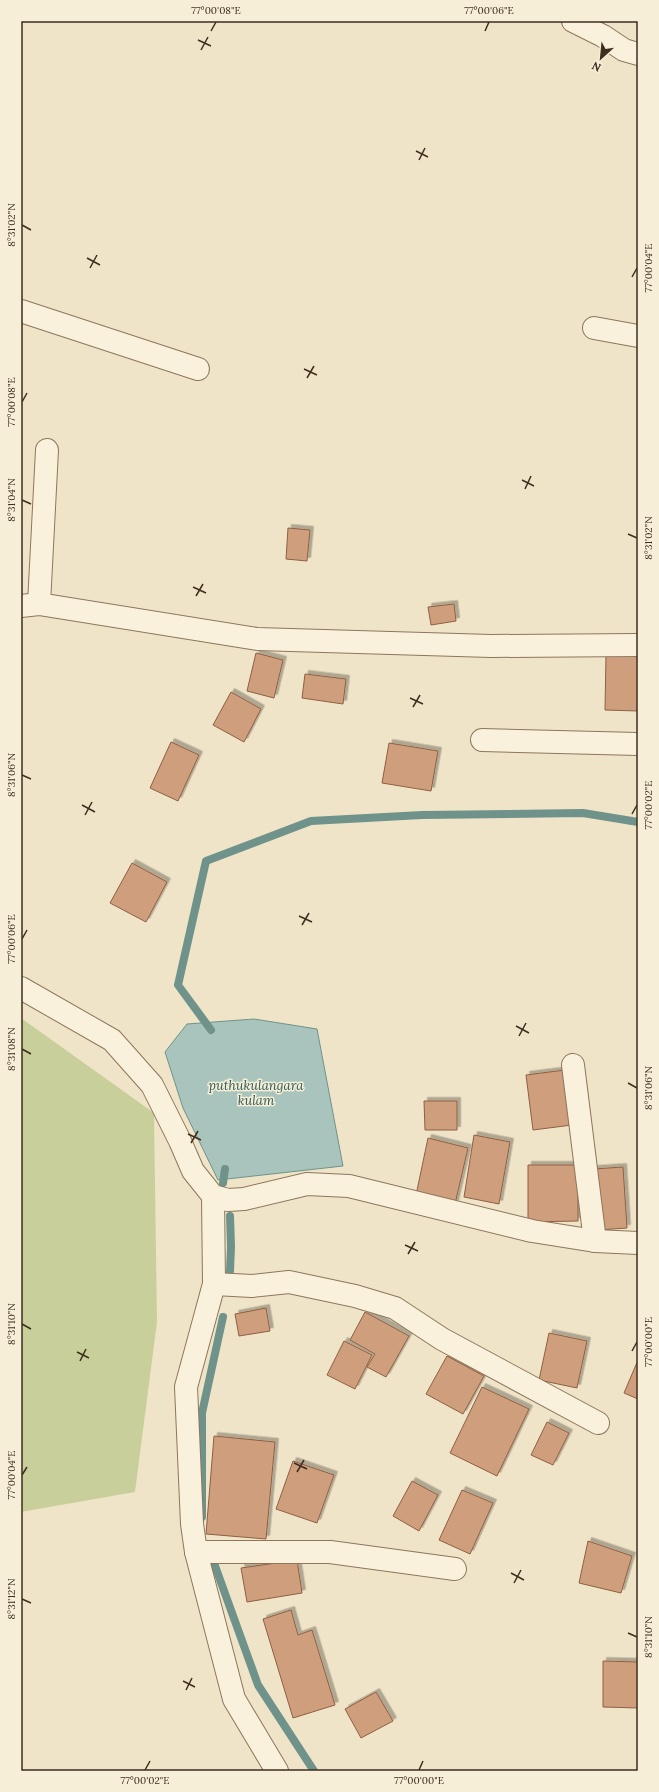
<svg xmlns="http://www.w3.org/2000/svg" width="659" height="1792" viewBox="0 0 659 1792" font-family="Lora,serif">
  <defs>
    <filter id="shadow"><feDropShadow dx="3.5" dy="-3.5" stdDeviation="0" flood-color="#0004"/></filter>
  </defs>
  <rect width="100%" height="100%" fill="#f0e4c8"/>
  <polygon fill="#c9cf9b" points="21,1018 154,1113 157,1322 135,1492 21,1512"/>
  <polygon fill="#a9c4bc" stroke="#6f938a" points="254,1019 317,1029 343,1166 218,1180 183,1108 165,1052 187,1024"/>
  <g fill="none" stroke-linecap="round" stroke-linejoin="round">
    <g stroke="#6f938a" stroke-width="8">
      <polyline points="211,1030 178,985 206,861 311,821 422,815 583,813 638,822"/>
      <polyline points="223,1183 225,1169"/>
      <polyline points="230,1216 231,1247 230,1271"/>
      <polyline points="202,1517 202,1413 223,1317"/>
      <polyline points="214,1563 258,1685 314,1771"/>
    </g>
  </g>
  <g fill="#cf9f7d" stroke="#8d5f41" filter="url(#shadow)">
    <polygon points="288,528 310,530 307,561 286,559"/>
    <polygon points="454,604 456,621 431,625 428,607"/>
    <polygon points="256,653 283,660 274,698 247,691"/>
    <polygon points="606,654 638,655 638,711 605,710"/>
    <polygon points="305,674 346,679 343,704 302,698"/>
    <polygon points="231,692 261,709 244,742 213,725"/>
    <polygon points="171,742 199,755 178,801 150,788"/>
    <polygon points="389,743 438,751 431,791 382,783"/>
    <polygon points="132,863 167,882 146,922 110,903"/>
    <polygon points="565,1070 572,1125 533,1130 526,1075"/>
    <polygon points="424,1101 457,1101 457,1130 425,1130"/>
    <polygon points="474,1135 510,1142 499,1204 464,1197"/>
    <polygon points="428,1138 468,1148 455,1204 416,1195"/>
    <polygon points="528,1165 578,1165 578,1221 528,1222"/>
    <polygon points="623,1167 627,1228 598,1230 594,1169"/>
    <polygon points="266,1308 270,1331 239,1336 235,1314"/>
    <polygon points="365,1312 409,1336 386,1377 367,1367 375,1354 350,1340"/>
    <polygon points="549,1333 587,1341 577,1388 539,1380"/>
    <polygon points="344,1341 372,1355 355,1389 327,1375"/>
    <polygon points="447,1356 484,1376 463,1414 426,1394"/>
    <polygon points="638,1360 638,1399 624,1393"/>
    <polygon points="482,1387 529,1409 497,1476 450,1453"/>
    <polygon points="547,1422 569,1433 553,1465 531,1455"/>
    <polygon points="214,1436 275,1442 266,1539 206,1534"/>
    <polygon points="293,1461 334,1475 317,1523 276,1509"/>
    <polygon points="412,1481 438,1495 419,1531 393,1516"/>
    <polygon points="462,1490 493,1503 470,1554 439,1540"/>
    <polygon points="588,1541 632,1556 621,1593 579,1583"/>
    <polygon points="297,1560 302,1593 247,1602 241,1568"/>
    <polygon points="291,1610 298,1635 312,1630 335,1705 293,1718 263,1619"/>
    <polygon points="603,1661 638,1662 638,1708 603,1707"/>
    <polygon points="376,1692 393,1721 361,1738 345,1709"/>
  </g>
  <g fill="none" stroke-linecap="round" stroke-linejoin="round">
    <g stroke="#8d765c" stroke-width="24">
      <g id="street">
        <polyline points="573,21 603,36 624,50 638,54"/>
        <polyline points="21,311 198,369"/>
        <polyline points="594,328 638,336"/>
        <polyline points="39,604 47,450"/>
        <polyline points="21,606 39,604 257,639 491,646 638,645"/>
        <polyline points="482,740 638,744"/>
        <polyline points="21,988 112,1040 152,1085 180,1141 193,1171 213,1196 228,1200 244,1199 307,1184 349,1186 532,1231 595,1241 638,1243"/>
        <polyline points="573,1065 595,1241"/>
        <polyline points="213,1196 214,1284 186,1387 192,1524 196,1552 234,1699 277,1771"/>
        <polyline points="214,1284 252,1286 289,1282 355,1296 395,1308 442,1339 598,1423"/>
        <polyline points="196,1552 330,1552 455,1569"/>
      </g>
    </g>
    <use href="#street" stroke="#faf1dc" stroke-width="22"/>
  </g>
  <path fill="none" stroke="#3d2e20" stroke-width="1.5" d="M211 31 216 22M485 31 489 22M198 40 211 46M201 50 208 37M416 151 428 157M419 160 425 148M22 225 31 230M87 258 100 265M90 268 97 255M632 277 637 268M304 369 317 375M307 378 314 366M22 402 27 393M522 480 534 486M525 489 531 476M22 500 31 504M628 534 637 538M193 587 206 593M196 596 203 584M410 698 423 704M413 707 420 695M22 775 31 779M82 805 95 812M632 814 637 805M85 815 92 802M299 916 312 922M302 925 309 913M22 939 27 930M516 1026 529 1033M519 1036 526 1023M22 1049 31 1054M628 1083 637 1088M188 1134 201 1140M191 1143 198 1131M405 1245 418 1251M408 1254 415 1242M22 1324 31 1329M632 1351 637 1342M77 1352 89 1358M80 1361 86 1349M294 1463 307 1469M297 1472 304 1460M22 1475 27 1467M511 1573 524 1580M514 1583 521 1570M22 1599 31 1603M628 1633 637 1637M183 1681 195 1687M186 1690 192 1678M145 1770 150 1761M419 1770 423 1761"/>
  <g text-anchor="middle" stroke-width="3" stroke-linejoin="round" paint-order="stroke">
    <g font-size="13" font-style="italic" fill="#2f5d5a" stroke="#f7eed8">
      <text x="256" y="1090">puthukulangara<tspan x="256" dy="15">kulam</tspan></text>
    </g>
  </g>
  <rect width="659" height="1792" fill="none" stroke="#f7eed8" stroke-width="44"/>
  <g transform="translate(601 58) rotate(207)" stroke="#f7eed8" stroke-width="3" paint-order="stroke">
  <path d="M0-3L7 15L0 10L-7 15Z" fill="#3d2e20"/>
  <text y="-6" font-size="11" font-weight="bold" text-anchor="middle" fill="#3d2e20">N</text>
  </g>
  <rect x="22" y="22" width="615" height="1748" fill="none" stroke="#3d2e20" stroke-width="1.5"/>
  <g font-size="10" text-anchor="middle" fill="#3d2e20">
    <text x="216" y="14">77°00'08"E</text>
    <text x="489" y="14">77°00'06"E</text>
    <text transform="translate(11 225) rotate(-90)" y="4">8°31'02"N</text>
    <text transform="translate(648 268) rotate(-90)" y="4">77°00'04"E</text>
    <text transform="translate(11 402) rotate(-90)" y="4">77°00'08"E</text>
    <text transform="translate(11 500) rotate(-90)" y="4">8°31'04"N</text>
    <text transform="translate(648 538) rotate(-90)" y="4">8°31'02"N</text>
    <text transform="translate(11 775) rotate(-90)" y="4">8°31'06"N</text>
    <text transform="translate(648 805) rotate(-90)" y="4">77°00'02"E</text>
    <text transform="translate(11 939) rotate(-90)" y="4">77°00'06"E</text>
    <text transform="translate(11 1049) rotate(-90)" y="4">8°31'08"N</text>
    <text transform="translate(648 1088) rotate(-90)" y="4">8°31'06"N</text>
    <text transform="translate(11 1324) rotate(-90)" y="4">8°31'10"N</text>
    <text transform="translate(648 1342) rotate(-90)" y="4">77°00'00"E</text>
    <text transform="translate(11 1475) rotate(-90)" y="4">77°00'04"E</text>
    <text transform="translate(11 1599) rotate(-90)" y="4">8°31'12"N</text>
    <text transform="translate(648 1637) rotate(-90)" y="4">8°31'10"N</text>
    <text x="145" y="1784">77°00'02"E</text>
    <text x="419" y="1784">77°00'00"E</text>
  </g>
</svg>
